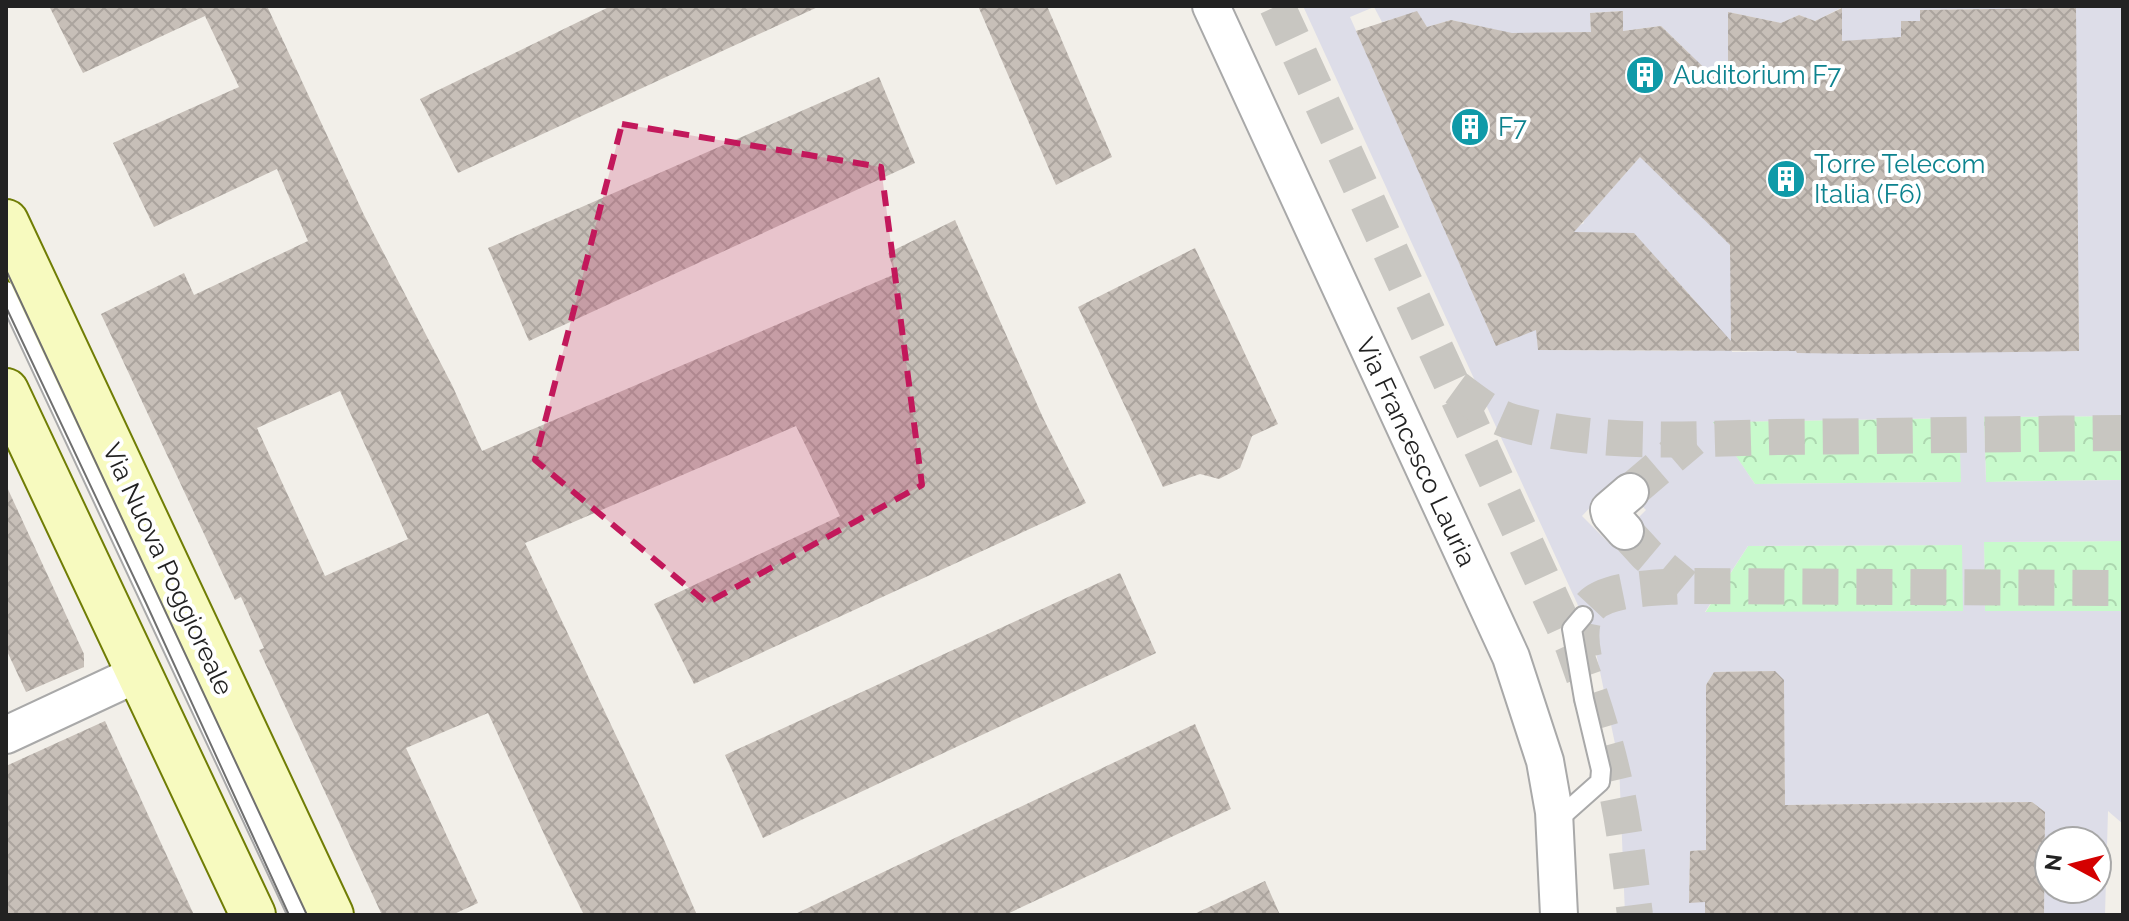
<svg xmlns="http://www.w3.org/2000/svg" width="2129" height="921" viewBox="0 0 2129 921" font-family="Raleway,sans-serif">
  <defs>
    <pattern id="park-crowns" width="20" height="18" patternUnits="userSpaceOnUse" patternTransform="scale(2)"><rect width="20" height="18" fill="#c8facc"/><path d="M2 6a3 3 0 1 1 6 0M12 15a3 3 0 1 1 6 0" fill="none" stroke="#acd6af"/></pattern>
    <pattern id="building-cross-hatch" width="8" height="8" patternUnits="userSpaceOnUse" patternTransform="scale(2)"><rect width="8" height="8" fill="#c7bfb8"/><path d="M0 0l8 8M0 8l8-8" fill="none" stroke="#aba49e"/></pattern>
  </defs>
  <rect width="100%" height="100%" fill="#f2efe9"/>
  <g fill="url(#park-crowns)">
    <polygon points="2123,416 2123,480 1986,482 1984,417"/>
    <polygon points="1960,418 1962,482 1755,484 1712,422"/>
    <polygon points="2123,541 2123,611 1985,611 1984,542"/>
    <polygon points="1963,545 1964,611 1705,613 1748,546"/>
  </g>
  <path fill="#dddde8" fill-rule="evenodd" d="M1303 6H2123V416L1984 417 1986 482 2123 480V541L1984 542 1985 611H2123V824L2108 811 2105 915H2044L2045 812 2032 802 1785 805 1784 681 1774 671 1714 672 1706 685V850L1690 851 1689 902H1705V915H1625L1619 763 1593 638ZM1374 7 1382 22 1417 12 1427 27 1451 20 1496 30 1584 223 1557 237 1634 234 1698 304 1679 330 1692 351 1539 350 1534 312 1496 345 1350 17ZM1841 8 1775 335 1774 351 1732 352 1728 12 1781 23 1799 15 1815 21ZM2075 8 2079 350 1887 353 1902 21H1920V10ZM1623 11V31L1661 26 1690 54 1640 157 1608 193 1534 33 1591 32 1590 13ZM1959 418 1961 482 1755 484 1713 422ZM1616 480 1646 510 1611 545 1582 516ZM1962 545 1963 611 1705 612 1748 546ZM2049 841H2097V889H2049Z"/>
  <g fill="url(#building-cross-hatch)" fill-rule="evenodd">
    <path d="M49 6H267L364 215 452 385 482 451 895 274 888 253 955 220 1044 420 1086 503 694 684 654 604 840 516 796 426 525 543 647 801 697 915H584L551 849 488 713 406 748 478 903 452 915H382L259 650 264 648 241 597 235 600 101 314 184 273 194 295 308 241 277 169 154 227 113 143 239 87 205 16 83 73ZM340 391 408 539 325 576 257 428Z"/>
    <polygon points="611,6 820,6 458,173 420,99"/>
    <polygon points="978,6 1047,6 1112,157 1056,185"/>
    <path d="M1842 8V41L1901 37V21H1920V10L2076 8 2079 351 1864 354 1797 353 1796 351 1538 350 1536 330 1496 346 1356 31 1417 11 1427 27 1451 20 1512 33 1591 32 1590 13 1623 11V31L1661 26 1728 91V12L1781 23 1799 15 1815 21ZM1640 157 1730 245 1731 341 1634 233 1574 232Z"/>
    <polygon points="879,77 915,163 529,341 488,248"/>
    <polygon points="1195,248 1278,424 1252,436 1240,468 1219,479 1200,474 1163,487 1078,307"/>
    <polygon points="6,485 84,654 84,667 26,692 6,649"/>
    <polygon points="1120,573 1156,653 763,838 725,755"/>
    <polygon points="1775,671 1784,680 1785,805 2032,802 2045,812 2044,915 1705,915 1705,902 1689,903 1690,851 1706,850 1706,685 1714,672"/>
    <polygon points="105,721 194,915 6,915 6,766"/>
    <polygon points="1195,724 1231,809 1005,915 793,915"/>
    <polygon points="1265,881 1280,915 1192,915"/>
  </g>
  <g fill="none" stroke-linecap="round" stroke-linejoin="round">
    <g stroke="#c8c6c1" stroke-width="36" stroke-dasharray="36 18" stroke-linecap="butt">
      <path d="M1277 6 1573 646C1588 688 1603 731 1613 775 1624 821 1629 868 1635 915"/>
      <path d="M1456 388C1474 401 1491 416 1513 422 1599 446 1690 439 1778 437 1893 436 2008 434 2123 433"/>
      <polyline points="1630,492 1692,439"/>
      <polyline points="1625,531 1647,555 1684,586"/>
      <path d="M1584 658C1581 644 1579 621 1588 609 1603 587 1660 588 1684 586L2123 588"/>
    </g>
    <g stroke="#a9a9a9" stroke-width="22">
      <g id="lane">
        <polyline points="6,291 298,915"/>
        <polyline points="1555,822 1600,782 1601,770 1584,699 1572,629 1583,616"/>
      </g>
    </g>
    <g stroke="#a9a9a9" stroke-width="40">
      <g id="street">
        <polyline points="1211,6 1511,657 1545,761 1554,812 1559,915"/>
        <polyline points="1625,531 1610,514 1609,510 1630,492"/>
        <polyline points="6,735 139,673"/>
      </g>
    </g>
    <g stroke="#707d05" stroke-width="48">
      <g id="secondary">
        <polyline points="6,222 331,915"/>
        <polyline points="6,391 253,915"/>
      </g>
    </g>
    <use href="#lane" stroke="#fff" stroke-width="18"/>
    <use href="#street" stroke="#fff" stroke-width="36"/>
    <use href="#secondary" stroke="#f7fabf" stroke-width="44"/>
    <g stroke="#707070" stroke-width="2">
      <polyline points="6,270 307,915"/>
      <polyline points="6,307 146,603 289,915"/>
    </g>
  </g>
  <path fill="#c2185b" fill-opacity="0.2" stroke="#c2185b" stroke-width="6" stroke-dasharray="16 10" stroke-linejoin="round" d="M622 124 881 167 922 485 707 603 535 460Z"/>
  <defs>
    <g id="building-disc" transform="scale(2)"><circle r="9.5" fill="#0f9aa8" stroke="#fff"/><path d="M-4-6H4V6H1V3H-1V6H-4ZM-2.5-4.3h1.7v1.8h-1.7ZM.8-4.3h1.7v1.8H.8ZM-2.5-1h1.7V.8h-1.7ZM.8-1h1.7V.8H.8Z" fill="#fff"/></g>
  </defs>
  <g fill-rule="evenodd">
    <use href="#building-disc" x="1645" y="75"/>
    <use href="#building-disc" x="1470" y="127"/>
    <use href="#building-disc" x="1786" y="179"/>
  </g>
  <g text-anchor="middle" stroke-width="8" stroke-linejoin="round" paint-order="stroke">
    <g font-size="26" fill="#0d838f" stroke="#fff" text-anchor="start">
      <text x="1673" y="84">Auditorium F7</text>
      <text x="1498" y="136">F7</text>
      <text x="1814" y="173">Torre Telecom<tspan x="1814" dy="30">Italia (F6)</tspan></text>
    </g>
    <g font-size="26" fill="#222" stroke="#fff">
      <text transform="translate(1416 452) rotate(65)" y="9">Via Francesco Lauria</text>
      <text transform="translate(168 569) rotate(65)" y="9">Via Nuova Poggioreale</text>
    </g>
  </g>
  <rect width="2129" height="921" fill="none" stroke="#222222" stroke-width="16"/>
  <g transform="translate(2073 865) rotate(277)"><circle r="38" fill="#ffffff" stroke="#a7a7a7" stroke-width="2"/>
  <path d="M0-6L14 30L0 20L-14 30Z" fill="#d40000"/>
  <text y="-12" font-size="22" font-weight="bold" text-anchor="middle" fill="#222222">N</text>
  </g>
</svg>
